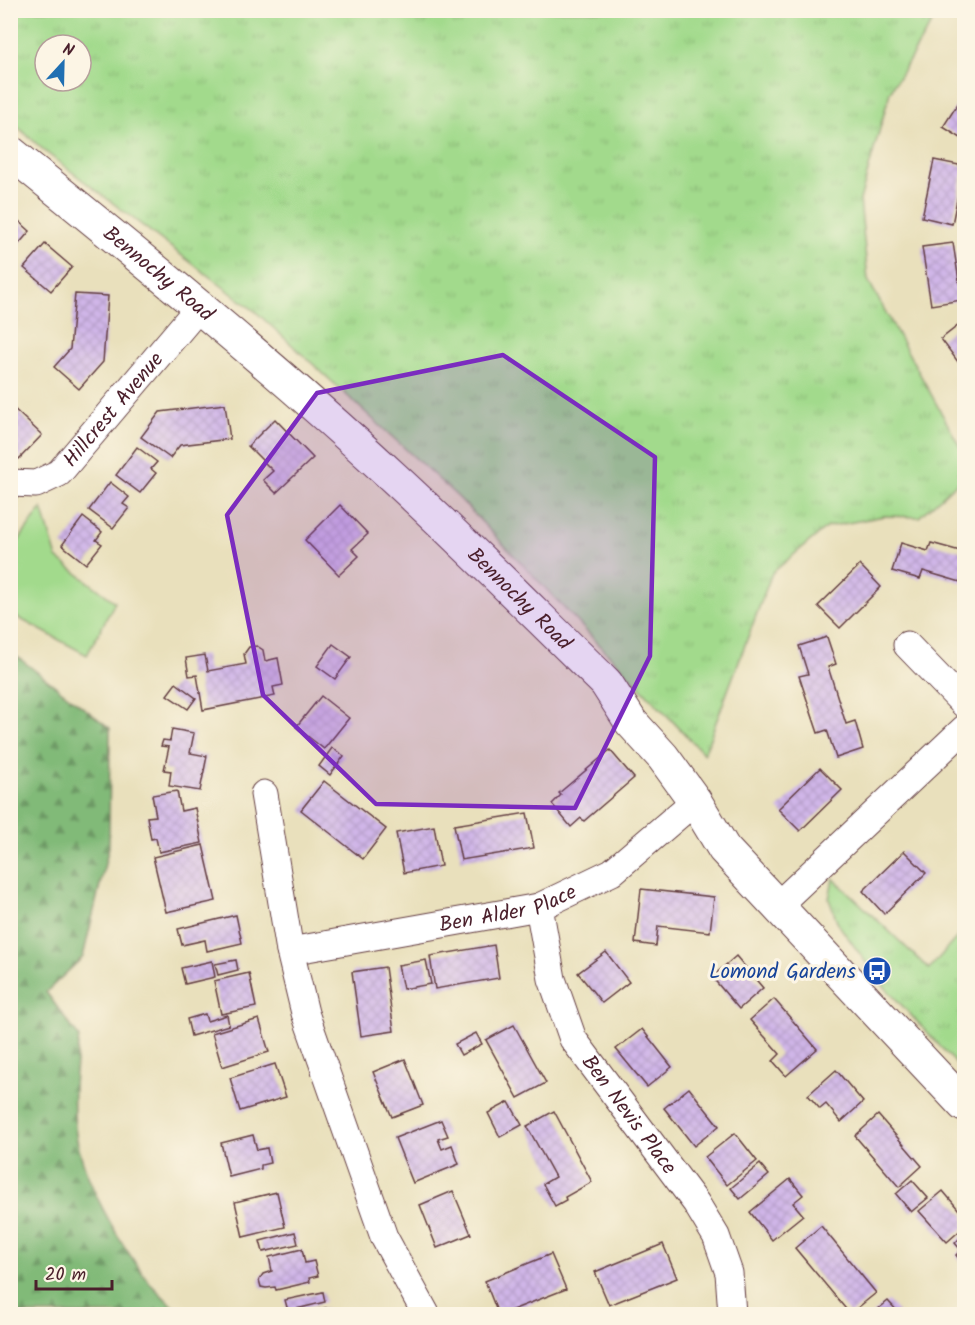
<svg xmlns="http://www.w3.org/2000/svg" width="975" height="1325" viewBox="0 0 975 1325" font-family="Kalam,sans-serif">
  <defs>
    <pattern id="grass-tufts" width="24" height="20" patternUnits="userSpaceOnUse" patternTransform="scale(1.5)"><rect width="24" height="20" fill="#a2da8c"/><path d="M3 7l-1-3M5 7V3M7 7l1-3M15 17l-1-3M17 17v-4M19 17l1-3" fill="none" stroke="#8dbb79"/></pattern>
    <pattern id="forest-firs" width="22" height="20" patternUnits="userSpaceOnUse" patternTransform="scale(1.5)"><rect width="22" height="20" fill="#81ba78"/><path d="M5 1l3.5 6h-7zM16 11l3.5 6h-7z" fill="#6c9763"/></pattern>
    <pattern id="building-cross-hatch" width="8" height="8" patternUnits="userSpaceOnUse" patternTransform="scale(1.5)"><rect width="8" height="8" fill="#d0b6e8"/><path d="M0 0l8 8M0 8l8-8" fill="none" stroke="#b49cc7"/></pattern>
  </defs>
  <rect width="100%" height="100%" fill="#fcf5e5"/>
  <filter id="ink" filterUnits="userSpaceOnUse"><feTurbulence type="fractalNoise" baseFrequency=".0167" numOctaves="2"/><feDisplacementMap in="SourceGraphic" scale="12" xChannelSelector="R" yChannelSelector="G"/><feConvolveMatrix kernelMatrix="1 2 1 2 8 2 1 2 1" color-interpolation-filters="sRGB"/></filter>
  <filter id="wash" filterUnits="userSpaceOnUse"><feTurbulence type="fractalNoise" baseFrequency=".008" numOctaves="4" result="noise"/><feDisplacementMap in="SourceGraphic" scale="24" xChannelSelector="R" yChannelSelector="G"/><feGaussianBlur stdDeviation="1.35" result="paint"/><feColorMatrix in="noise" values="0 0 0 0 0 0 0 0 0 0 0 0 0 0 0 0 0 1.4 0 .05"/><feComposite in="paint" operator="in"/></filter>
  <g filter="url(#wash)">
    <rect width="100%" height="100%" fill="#e9e0bc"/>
    <g fill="url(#grass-tufts)" stroke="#767c5c" stroke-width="1.5" fill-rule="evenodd">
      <path d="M11 10 939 11 890 92 860 200 868 280 964 454V477L919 517 884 516 827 527 772 573 704 754 459 498 256 312 47 153 11 121ZM45 45H81V81H45Z"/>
      <polygon points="833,878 929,969 958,936 964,937 964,1072 881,983 838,924 829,899"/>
    </g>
    <path fill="url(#forest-firs)" stroke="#666c52" stroke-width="1.5" d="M11 652 110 728 109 847 83 957 46 992 79 1037C75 1069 71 1102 76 1134 84 1182 117 1239 146 1278 156 1291 170 1303 181 1314H11Z"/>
    <polygon fill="#a2da8c" stroke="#767c5c" stroke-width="1.5" points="42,508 57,558 115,602 87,655 11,614 11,551"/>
    <g id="blocks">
      <g fill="url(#building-cross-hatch)">
        <polygon points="964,94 964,140 943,127"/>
        <polygon points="934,160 964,166 952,224 922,217"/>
        <polygon points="10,213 30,231 10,254"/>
        <polygon points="953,243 962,300 931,305 922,247"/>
        <polygon points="45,244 72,267 51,291 24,268"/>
        <polygon points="75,294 108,296 103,362 79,389 54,367 70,349"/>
        <polygon points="964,321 964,370 941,339"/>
        <polygon points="225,404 230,439 180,445 170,458 141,437 160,412"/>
        <polygon points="10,405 42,435 19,459 10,451"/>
        <polygon points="275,419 313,458 276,493 263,480 273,471 248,446"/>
        <polygon points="137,447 157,462 151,469 156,473 140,493 116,475"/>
        <polygon points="110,482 129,497 123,504 129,508 113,528 89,510"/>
        <polygon points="340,505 368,534 352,549 359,556 339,575 305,540"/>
        <polygon points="83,517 102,532 96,540 102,544 86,564 62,545"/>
        <polygon points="901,543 928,551 931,543 964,552 964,583 923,571 920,579 892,571"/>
        <polygon points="860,565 881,587 840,628 818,606"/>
        <polygon points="827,637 836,664 828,667 846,724 855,721 863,749 836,758 827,730 818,733 799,676 808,674 799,646"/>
        <polygon points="333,644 351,657 335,679 317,666"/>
        <polygon points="257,646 263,650 265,661 278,658 283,685 273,687 275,696 203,710 197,675 189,676 186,658 205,655 208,671 246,664 244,654 249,647"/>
        <polygon points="176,683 196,698 188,709 167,695"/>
        <polygon points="321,696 349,718 324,749 296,727"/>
        <polygon points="172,729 194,733 190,753 207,756 200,791 169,786 171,771 164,770 169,747 161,746 163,740 170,741"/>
        <polygon points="332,748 344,756 330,775 319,766"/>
        <polygon points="610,750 634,778 584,821 581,818 571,827 552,804 561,795 559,793"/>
        <polygon points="820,768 842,790 800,831 778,809"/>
        <polygon points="324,781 386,829 363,859 301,810"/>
        <polygon points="177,791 181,811 195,808 202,843 159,852 156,838 151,839 147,817 156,816 152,795"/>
        <polygon points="527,813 534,848 461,860 454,825"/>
        <polygon points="434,826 441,866 404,873 396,833"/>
        <polygon points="963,843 964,843 964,874 958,873"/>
        <polygon points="203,845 216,901 166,912 153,857"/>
        <polygon points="904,851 926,873 884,914 863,891"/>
        <polygon points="641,889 714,897 710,932 658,926 656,946 635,943"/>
        <polygon points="236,915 242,943 207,951 205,940 182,945 178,929"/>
        <polygon points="494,945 499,978 435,989 430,956"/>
        <polygon points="606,952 629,982 602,1003 578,973"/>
        <polygon points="736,956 763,988 739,1009 712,977"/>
        <polygon points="236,960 238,970 218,975 215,964"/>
        <polygon points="426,960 431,984 403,989 398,965"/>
        <polygon points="212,961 215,977 185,984 181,968"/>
        <polygon points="385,967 394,1031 361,1036 352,972"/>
        <polygon points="249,973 256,1007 221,1014 214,981"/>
        <polygon points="774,999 817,1049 786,1076 773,1061 780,1054 750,1020"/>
        <polygon points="205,1014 207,1021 227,1015 229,1025 191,1036 187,1019"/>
        <polygon points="259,1019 269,1052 222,1067 212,1033"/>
        <polygon points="514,1025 546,1083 518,1098 486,1040"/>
        <polygon points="642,1029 672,1067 647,1087 616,1049"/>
        <polygon points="476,1033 482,1044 461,1055 455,1044"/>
        <polygon points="405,1059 423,1105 392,1117 373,1072"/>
        <polygon points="275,1064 286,1097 240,1111 230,1078"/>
        <polygon points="836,1070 863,1102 841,1122 826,1104 820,1109 808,1095"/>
        <polygon points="689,1088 719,1126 694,1146 664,1108"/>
        <polygon points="509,1102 522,1125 500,1137 488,1113"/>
        <polygon points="554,1111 592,1182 565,1197 566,1200 555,1206 543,1184 555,1177 527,1126"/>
        <polygon points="878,1115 922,1166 899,1187 855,1136"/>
        <polygon points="441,1120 448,1136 438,1139 442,1149 452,1145 459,1164 413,1183 395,1138"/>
        <polygon points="735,1133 757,1161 727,1185 705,1157"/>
        <polygon points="253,1135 257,1150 267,1148 270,1163 261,1165 261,1169 229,1177 221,1143"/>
        <polygon points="760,1164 769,1175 740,1199 731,1188"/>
        <polygon points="790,1179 803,1195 793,1203 803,1215 772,1240 750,1212"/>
        <polygon points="912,1180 928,1198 911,1212 896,1194"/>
        <polygon points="453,1191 471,1234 437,1248 420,1205"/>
        <polygon points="943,1191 964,1216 964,1227 947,1242 919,1211"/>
        <polygon points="277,1192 285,1227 243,1237 235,1202"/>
        <polygon points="821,1226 876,1293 850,1314 795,1248"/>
        <polygon points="295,1232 298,1244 263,1252 260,1241"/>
        <polygon points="964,1234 964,1265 956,1255 961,1250 955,1243"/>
        <polygon points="663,1244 677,1278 609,1305 595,1272"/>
        <polygon points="302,1249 305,1263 314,1261 318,1276 309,1278 310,1282 276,1290 275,1287 266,1288 261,1287 259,1280 263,1274 272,1271 269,1257"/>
        <polygon points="551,1254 566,1289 502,1314 498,1314 485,1281"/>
        <polygon points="323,1292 325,1302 288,1311 285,1300"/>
        <polygon points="888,1301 900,1314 872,1314"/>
        <polygon points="326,1308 328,1314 300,1314"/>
      </g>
    </g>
  </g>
  <g filter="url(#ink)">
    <use href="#blocks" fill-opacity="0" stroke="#623c41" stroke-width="1.5"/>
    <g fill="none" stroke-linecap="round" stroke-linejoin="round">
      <g stroke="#623c41" stroke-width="29">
        <g id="street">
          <path id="s1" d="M10 483 36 484 59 473 200 306"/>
          <polyline points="907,645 964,704"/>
          <polyline points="264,794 290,951 305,1013 384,1237 426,1314"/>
          <polyline points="777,906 964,729"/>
          <path id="s2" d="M539 907 552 979 573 1039 696 1203 716 1236 729 1273 732 1314"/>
          <path id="s3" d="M290 951 539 907 612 872 695 801"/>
        </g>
      </g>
      <g stroke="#623c41" stroke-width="35">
        <g id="secondary">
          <path id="s4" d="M10 152C140 257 269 362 391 475 464 542 535 614 606 683L631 722 663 757 695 801 724 849 964 1105"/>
        </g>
      </g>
      <use href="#street" stroke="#fff" stroke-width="27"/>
      <use href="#secondary" stroke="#fff" stroke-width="33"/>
    </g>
  </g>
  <path fill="#7b2cbf" fill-opacity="0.2" stroke="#7b2cbf" stroke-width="4.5" stroke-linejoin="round" d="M503 355 655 457 650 656 575 808 376 804 263 695 227 515 317 393Z"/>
  <defs>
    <g id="bus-disc" transform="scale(1.5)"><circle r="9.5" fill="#1a4fb4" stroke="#fcf5e5"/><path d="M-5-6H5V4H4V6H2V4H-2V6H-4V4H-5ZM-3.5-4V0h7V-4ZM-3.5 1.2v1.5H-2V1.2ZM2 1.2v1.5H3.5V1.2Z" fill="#fff"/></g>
  </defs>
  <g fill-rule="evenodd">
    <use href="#bus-disc" x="877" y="971"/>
  </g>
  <g text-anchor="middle" stroke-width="6" stroke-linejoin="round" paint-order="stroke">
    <g font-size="21" fill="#4a1f2b" stroke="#fcf5e5">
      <text dy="7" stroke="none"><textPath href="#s4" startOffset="192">Bennochy Road</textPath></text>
      <text dy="7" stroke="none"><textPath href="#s1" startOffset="135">Hillcrest Avenue</textPath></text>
      <text dy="7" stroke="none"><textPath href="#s4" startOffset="678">Bennochy Road</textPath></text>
      <text dy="7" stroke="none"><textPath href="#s3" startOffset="222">Ben Alder Place</textPath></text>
      <text dy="7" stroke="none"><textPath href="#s2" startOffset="231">Ben Nevis Place</textPath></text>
    </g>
    <g font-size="21" fill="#164399" stroke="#fcf5e5" text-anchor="end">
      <text x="856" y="978">Lomond Gardens</text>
    </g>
  </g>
  <rect width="975" height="1325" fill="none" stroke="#fcf5e5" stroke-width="36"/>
  <g transform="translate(63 63) rotate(22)"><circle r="28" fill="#fcf5e5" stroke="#b59f9b" stroke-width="1.5"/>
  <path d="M0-4.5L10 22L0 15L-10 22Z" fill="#1f6fb2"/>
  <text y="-9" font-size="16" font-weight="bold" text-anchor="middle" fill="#4a1f2b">N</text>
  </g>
  <path d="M36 1280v9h76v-9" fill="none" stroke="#4a1f2b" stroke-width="3"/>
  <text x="45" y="1280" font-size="18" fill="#4a1f2b" stroke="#fcf5e5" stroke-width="4.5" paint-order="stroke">20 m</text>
</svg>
